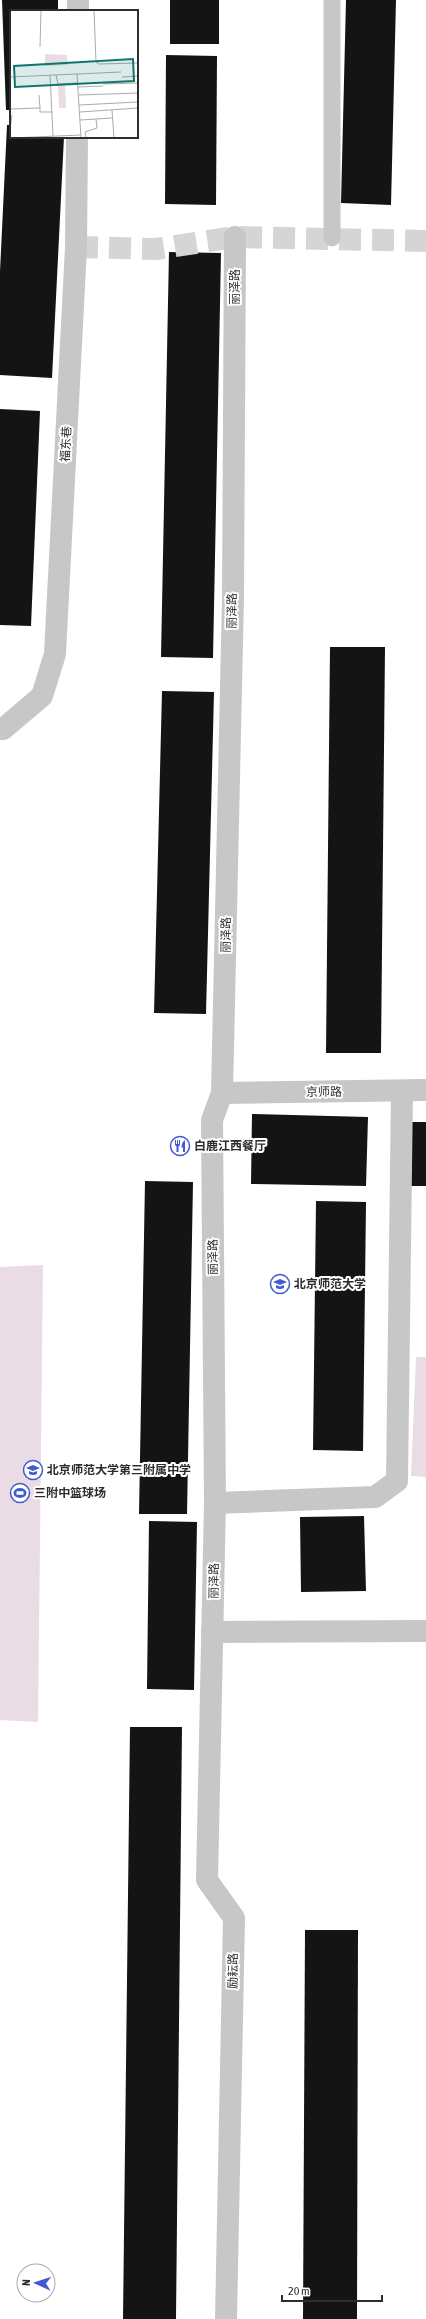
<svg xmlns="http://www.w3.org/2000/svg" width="426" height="2319" viewBox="0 0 426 2319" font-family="'Asap Condensed','Noto Sans SC',sans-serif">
  <rect width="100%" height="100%" fill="#fff"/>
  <g fill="#e9dce4">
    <polygon points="43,1265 38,1722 0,1720 0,1267"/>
    <polygon points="416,1357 426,1357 426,1477 411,1476"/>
  </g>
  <g fill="#141414">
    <polygon points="2,0 58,0 58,11 11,11 11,110 6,110"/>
    <rect x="170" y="0" width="49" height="44"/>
    <polygon points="346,0 396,0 391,205 341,203"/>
    <polygon points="166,55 217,56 216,205 165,204"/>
    <polygon points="7,125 11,125 11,137 64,137 52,378 0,375 0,271"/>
    <polygon points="169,252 221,253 213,658 161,657"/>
    <polygon points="0,409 40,411 31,626 0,625"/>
    <polygon points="330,647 385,647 381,1053 326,1053"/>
    <polygon points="162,691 214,692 206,1014 154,1013"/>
    <polygon points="252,1114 368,1117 366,1186 251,1184"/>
    <rect x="411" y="1122" width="15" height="64"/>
    <polygon points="145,1181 193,1182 187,1514 139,1514"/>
    <polygon points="316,1201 366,1202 363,1451 313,1450"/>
    <polygon points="364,1516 366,1591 301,1592 300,1517"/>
    <polygon points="149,1521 197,1522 194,1690 147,1689"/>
    <polygon points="130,1727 182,1727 176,2319 123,2319"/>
    <polygon points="305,1930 358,1930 357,2319 303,2319"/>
  </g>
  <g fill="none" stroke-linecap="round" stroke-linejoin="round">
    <polyline stroke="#d5d5d5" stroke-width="22" stroke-dasharray="22 11" stroke-linecap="butt" points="76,247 156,249 235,237 426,241"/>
    <polyline stroke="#c7c7c7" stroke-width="17" points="332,238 332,0"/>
    <g stroke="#c7c7c7" stroke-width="22">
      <polyline points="222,1093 426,1090"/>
      <polyline points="215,1503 375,1497 397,1481 402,1091"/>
      <polyline points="212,1632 426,1631"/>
      <polyline points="226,2319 234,1918 207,1880 215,1503 212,1120 222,1093 233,597 235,237"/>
    </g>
    <g stroke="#c7c7c7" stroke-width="22">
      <polyline points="78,11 78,0"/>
      <polyline points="0,729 3,729 42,696 55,654 76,247 77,137"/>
    </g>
  </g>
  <defs>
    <g id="restaurant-ring" transform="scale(1)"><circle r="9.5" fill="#fff" stroke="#425bd1" stroke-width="1.5"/><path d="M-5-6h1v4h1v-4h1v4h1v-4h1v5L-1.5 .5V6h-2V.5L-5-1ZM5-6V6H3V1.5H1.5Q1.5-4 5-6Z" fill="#425bd1"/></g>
    <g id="university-ring" transform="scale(1)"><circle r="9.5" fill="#fff" stroke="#425bd1" stroke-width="1.5"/><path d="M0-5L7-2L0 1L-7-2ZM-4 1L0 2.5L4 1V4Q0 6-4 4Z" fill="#425bd1"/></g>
    <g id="school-ring" transform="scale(1)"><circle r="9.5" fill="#fff" stroke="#425bd1" stroke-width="1.5"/><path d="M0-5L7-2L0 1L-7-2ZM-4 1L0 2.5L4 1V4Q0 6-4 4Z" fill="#425bd1"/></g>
    <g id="stadium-ring" transform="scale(1)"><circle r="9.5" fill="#fff" stroke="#425bd1" stroke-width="1.5"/><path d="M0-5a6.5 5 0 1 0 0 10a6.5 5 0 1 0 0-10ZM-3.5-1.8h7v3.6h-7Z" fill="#425bd1"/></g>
  </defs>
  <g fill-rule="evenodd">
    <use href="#restaurant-ring" x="180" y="1146"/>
    <use href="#university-ring" x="280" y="1284"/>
    <use href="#school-ring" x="33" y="1470"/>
    <use href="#stadium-ring" x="20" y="1493"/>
  </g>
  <g text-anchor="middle" stroke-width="4" stroke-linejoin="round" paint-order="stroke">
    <g font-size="12" fill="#2d2d2d" stroke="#fff">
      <text transform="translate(235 287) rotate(-90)" y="4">丽泽路</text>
      <text transform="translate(66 444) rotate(-87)" y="4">福东巷</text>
      <text transform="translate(232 611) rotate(-89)" y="4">丽泽路</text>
      <text transform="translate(226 935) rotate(-89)" y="4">丽泽路</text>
      <text transform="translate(324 1092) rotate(-1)" y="4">京师路</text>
      <text transform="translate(213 1257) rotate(-91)" y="4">丽泽路</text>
      <text transform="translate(214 1581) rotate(-89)" y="4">丽泽路</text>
      <text transform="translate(233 1971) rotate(-89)" y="4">励耘路</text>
    </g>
    <g font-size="12" font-weight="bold" fill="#2d2d2d" stroke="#fff" text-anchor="start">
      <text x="194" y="1150">白鹿江西餐厅</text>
      <text x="294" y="1288">北京师范大学</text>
      <text x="47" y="1474">北京师范大学第三附属中学</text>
      <text x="34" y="1497">三附中篮球场</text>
    </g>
  </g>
  <g transform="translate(10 10)">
    <rect width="128" height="128" fill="#fff"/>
    <path d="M35 44 57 45 58 55 35 56ZM48 74H55L56 98H49Z" fill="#e9dce4"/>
    <path fill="none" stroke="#ababab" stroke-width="1" d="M84 0 86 52 89 54 128 53M30 37 31 0M67 64 71 128M40 65 43 126M46 65 48 74 68 73M0 67 111 62M112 67 128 66M93 74 128 73M68 77 93 76M29 85 30 98M69 85 128 83M69 95 128 92M0 99 30 98V102H42M102 100 104 128M70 102 128 98M70 110 102 108M0 120 2 105M0 128 71 125M76 128 75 122 87 118 86 109"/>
    <path fill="#0f766e" fill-opacity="0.15" stroke="#0f766e" stroke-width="2" d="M123 49 124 71 5 77 4 56Z"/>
    <rect width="128" height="128" fill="none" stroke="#2d2d2d" stroke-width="2"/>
  </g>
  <g transform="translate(36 2283) rotate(273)"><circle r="19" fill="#ffffff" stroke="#ababab"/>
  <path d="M0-3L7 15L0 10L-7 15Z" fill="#425bd1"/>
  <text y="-6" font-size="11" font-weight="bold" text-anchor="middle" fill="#2d2d2d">N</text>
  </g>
  <path d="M282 2295v6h100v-6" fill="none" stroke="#2d2d2d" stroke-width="2"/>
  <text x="288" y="2295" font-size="12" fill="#2d2d2d" stroke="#ffffff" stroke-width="3" paint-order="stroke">20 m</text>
</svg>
